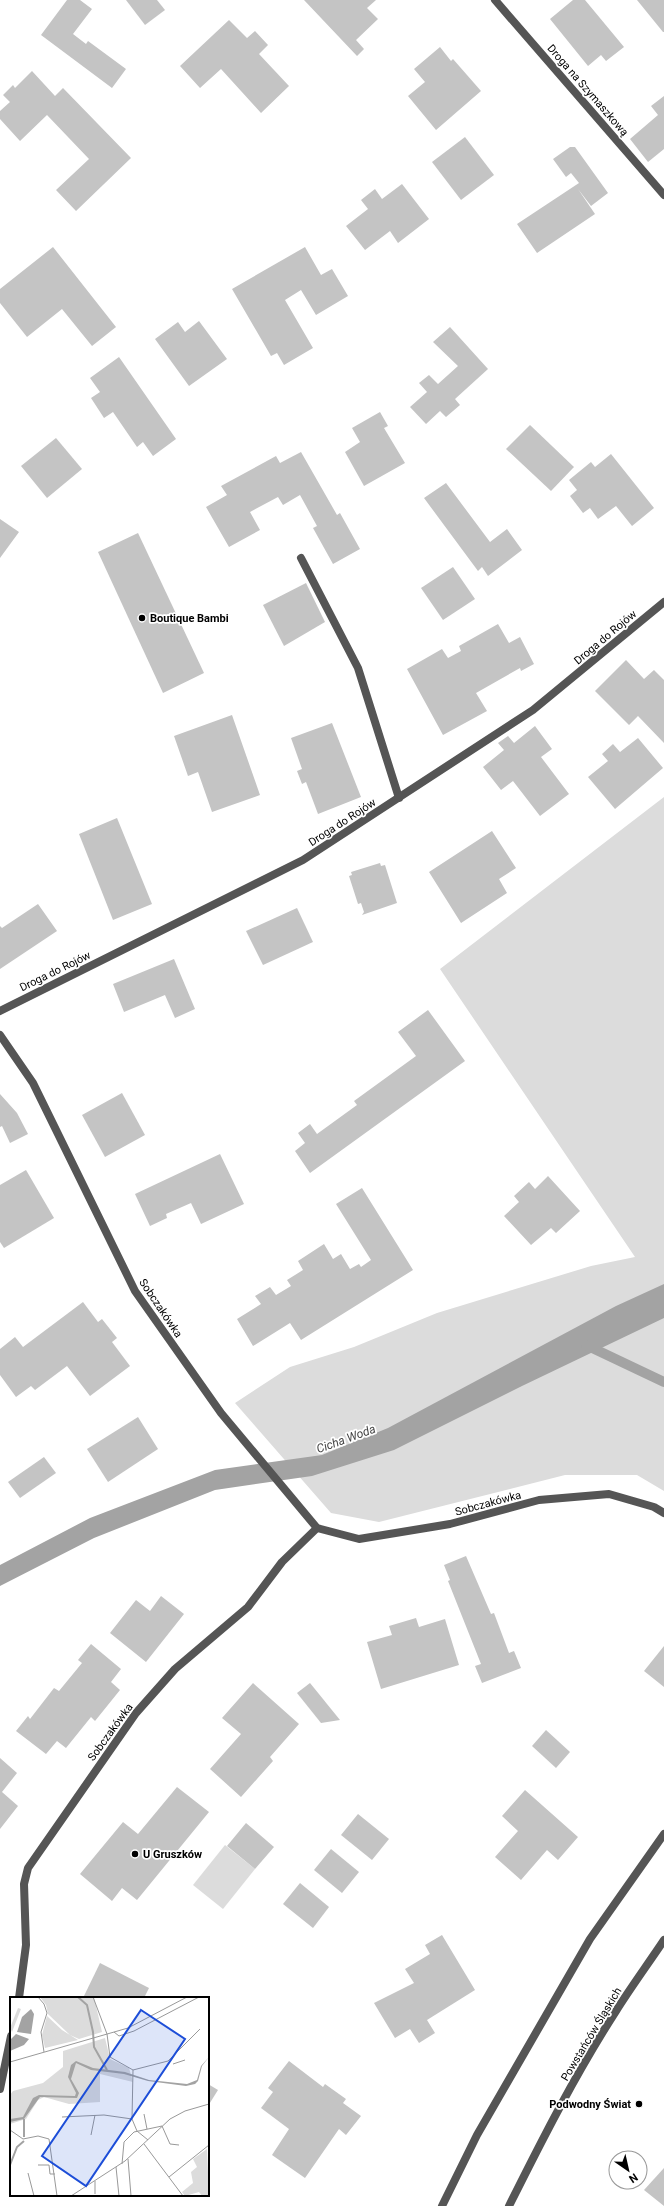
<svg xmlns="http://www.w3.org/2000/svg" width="664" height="2206" viewBox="0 0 664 2206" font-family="Roboto,sans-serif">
  <rect width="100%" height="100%" fill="#fff"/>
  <g fill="#dcdcdc">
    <polygon points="664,797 664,1491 637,1475 565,1475 379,1522 331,1513 235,1403 290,1367 354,1347 437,1313 591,1266 635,1257 440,969"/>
    <polygon points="225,1845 255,1869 223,1909 193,1885"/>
  </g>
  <polygon fill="#a3a3a3" points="664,1284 664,1318 522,1386 394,1450 312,1476 215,1490 94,1538 0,1586 0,1565 90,1518 215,1470 322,1455 388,1428 616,1306"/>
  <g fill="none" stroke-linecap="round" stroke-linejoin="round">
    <polyline stroke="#a3a3a3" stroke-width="10" points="586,1345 664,1382"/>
  </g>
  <g fill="#c4c4c4">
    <polygon points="67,0 80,0 92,9 73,34 86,44 88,41 126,69 112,88 41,35"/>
    <polygon points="126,0 157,0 165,10 145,25"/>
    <polygon points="304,0 376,0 367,8 378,19 356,40 364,49 357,56"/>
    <polygon points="573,0 585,0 624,47 606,61 601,55 588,66 550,19"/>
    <polygon points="637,0 664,0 664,32 663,32"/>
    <polygon points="229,20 247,38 255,31 268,45 259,54 289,86 261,113 221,69 200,88 180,66"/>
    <polygon points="440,47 451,61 453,59 481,91 436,130 408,96 425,82 414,69"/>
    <polygon points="32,71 55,96 63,88 131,158 76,211 56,190 89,159 47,115 20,141 0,119 0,111 10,102 3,95 13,85 15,88"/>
    <polygon points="664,96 664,149 648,162 630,139 658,115 651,106"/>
    <polygon points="465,137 494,175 461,200 432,162"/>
    <polygon points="570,147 575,147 608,193 591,206 578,189 595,214 537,253 517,224 579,183 571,173 566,177 553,159"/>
    <polygon points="402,184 429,219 398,243 390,231 365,250 346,226 368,209 361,200 375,189 382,199"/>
    <polygon points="53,247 116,327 92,346 62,309 27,337 0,303 0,289"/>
    <polygon points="305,247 321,275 332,269 348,296 316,315 301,290 285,300 313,348 284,365 277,353 271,356 232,289"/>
    <polygon points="199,321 227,359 189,386 155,339 178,322 185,332"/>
    <polygon points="450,327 488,369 455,399 460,405 446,417 440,411 426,424 410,407 427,392 419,383 429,375 438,384 458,366 433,342"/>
    <polygon points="119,357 176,439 153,456 143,442 137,447 113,412 104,418 91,398 100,392 90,378"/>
    <polygon points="380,412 388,426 384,428 405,463 364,486 345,452 360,442 352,428"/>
    <polygon points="530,425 574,467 551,491 506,449"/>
    <polygon points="56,438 82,469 47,498 21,466"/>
    <polygon points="301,452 337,515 340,513 360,549 333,564 313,528 317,526 300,495 283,505 278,497 250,512 260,530 229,547 206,507 227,495 221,486 276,456 280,463"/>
    <polygon points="611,454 654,508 632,526 616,506 598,519 590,508 583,513 570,496 577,490 569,480 591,462 595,467"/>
    <polygon points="446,483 490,542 507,529 522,550 488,576 482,567 478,571 424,498"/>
    <polygon points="0,519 19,532 0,558"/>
    <polygon points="138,533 204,673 163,693 98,552"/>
    <polygon points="453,567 475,599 443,620 421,588"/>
    <polygon points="306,583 325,622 284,646 263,605"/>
    <polygon points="498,624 509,643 520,637 534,664 521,671 520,668 476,693 487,711 443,735 407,669 442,649 448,658 461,651 459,646"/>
    <polygon points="626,660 644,679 654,670 664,680 664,743 638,716 629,725 595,691"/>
    <polygon points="232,715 260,795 212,812 198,772 188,776 174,736"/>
    <polygon points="332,723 361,797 318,814 306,782 302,784 297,771 302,769 291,738"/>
    <polygon points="535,726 552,749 541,757 569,794 540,816 513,781 501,790 483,767 504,750 498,743 508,736 514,743"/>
    <polygon points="638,738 663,768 615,809 588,777 608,761 602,754 613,744 620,752"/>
    <polygon points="117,818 152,904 113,920 79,834"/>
    <polygon points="492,831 516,868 499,879 507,893 461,923 429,872"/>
    <polygon points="380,863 381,866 385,865 397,903 362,915 364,912 361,903 358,904 349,876 352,875 351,872"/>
    <polygon points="38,904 57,931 0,969 0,926 2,928"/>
    <polygon points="297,908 313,942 263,965 246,931"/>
    <polygon points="174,959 195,1009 175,1018 165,995 124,1012 113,984"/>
    <polygon points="428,1010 465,1061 310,1173 295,1151 305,1143 298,1133 310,1124 317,1134 357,1105 354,1101 416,1056 398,1032"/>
    <polygon points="122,1093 145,1135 105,1157 82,1115"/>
    <polygon points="0,1094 17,1113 28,1134 10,1143 2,1126 0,1127"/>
    <polygon points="220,1154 244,1204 201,1224 191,1203 166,1214 167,1218 150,1226 135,1194"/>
    <polygon points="26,1170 54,1218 4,1248 0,1242 0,1185"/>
    <polygon points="548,1176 580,1211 556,1233 551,1228 531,1245 504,1216 519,1202 514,1196 529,1182 535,1189"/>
    <polygon points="362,1188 413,1270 301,1340 290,1323 253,1346 237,1319 261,1304 255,1296 270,1287 276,1295 291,1286 287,1280 303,1270 298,1261 324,1244 333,1259 341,1254 350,1269 359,1264 361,1267 371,1260 336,1204"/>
    <polygon points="83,1302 98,1322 102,1319 117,1338 112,1342 130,1366 90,1396 67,1366 35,1390 31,1386 16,1397 0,1375 0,1349 15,1337 23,1347"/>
    <polygon points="138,1417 158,1449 108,1482 87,1449"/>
    <polygon points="44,1457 56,1473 20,1498 8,1482"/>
    <polygon points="466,1556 491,1614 494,1613 509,1653 514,1651 521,1668 482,1683 475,1666 481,1664 448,1581 450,1580 444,1565"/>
    <polygon points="161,1596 184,1614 146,1662 110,1633 136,1600 150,1611"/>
    <polygon points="416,1618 419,1627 445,1619 459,1665 381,1689 367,1642 392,1635 389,1626"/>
    <polygon points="91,1644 121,1669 111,1682 120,1690 95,1721 91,1717 66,1748 57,1741 46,1754 16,1731 28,1716 30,1719 54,1688 59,1691 82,1663 78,1660"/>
    <polygon points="664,1646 664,1687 644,1671"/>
    <polygon points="253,1683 299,1724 270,1757 273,1761 241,1797 210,1769 241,1734 222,1718"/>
    <polygon points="310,1683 340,1720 321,1723 297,1693"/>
    <polygon points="546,1730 570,1752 556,1768 532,1746"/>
    <polygon points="0,1758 17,1773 2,1792 18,1806 0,1829"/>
    <polygon points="177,1787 209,1812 137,1900 122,1888 112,1901 80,1874 123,1822 138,1834"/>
    <polygon points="525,1790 578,1837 558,1860 547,1850 521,1880 495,1857 518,1831 502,1816"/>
    <polygon points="358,1814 389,1839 372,1860 341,1835"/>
    <polygon points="246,1823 274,1847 255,1869 227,1846"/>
    <polygon points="331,1849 359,1872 342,1893 314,1870"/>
    <polygon points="300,1883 329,1907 313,1928 283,1904"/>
    <polygon points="442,1935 475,1990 427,2020 435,2033 419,2043 410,2029 395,2038 374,2003 414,1983 405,1969 430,1954 425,1945"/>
    <polygon points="100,1963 149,1988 144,1998 83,1998"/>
    <polygon points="289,2061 323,2087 325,2084 346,2099 343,2103 361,2116 346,2135 339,2129 305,2178 272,2155 289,2129 261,2108 273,2092 268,2088"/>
    <polygon points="208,2084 218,2090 208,2106"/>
    <polygon points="664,2168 664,2206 644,2190"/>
  </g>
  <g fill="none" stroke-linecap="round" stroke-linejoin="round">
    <polyline stroke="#555" stroke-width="8" points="442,2206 477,2135 590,1939 664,1834"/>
    <g stroke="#555" stroke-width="8">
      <polyline points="495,0 664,195"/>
      <polyline points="301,558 358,668 399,798"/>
      <polyline points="0,1011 303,860 533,710 664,602"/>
      <polyline points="0,1035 33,1083 135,1291 221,1413 317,1528 359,1539 450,1524 539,1500 609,1494 654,1507 664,1513"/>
      <polyline points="19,1998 26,1945 24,1884 28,1868 136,1713 175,1669 248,1607 282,1562 317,1528"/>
      <polyline points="0,2089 11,2036"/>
    </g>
    <path stroke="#555" stroke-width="8" d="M509 2206C542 2140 576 2073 616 2011 631 1987 648 1964 664 1940"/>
  </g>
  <g fill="#000" stroke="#fff" stroke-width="1.5">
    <circle cx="142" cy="618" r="4"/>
    <circle cx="135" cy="1854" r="4"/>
    <circle cx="639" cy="2104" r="4"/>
  </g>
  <g text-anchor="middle" stroke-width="3.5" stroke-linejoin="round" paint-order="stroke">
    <g font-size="11" fill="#000" stroke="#fff">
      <text transform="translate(588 90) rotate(49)" y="4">Droga na Szymaszkową</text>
      <text transform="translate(605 637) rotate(-40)" y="4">Droga do Rojów</text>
      <text transform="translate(342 822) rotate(-33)" y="4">Droga do Rojów</text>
      <text transform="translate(55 971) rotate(-26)" y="4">Droga do Rojów</text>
      <text transform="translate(161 1308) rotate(56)" y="4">Sobczakówka</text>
      <text transform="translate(488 1503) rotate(-15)" y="4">Sobczakówka</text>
      <text transform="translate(110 1732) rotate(-54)" y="4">Sobczakówka</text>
      <text transform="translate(591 2034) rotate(-59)" y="4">Powstańców Śląskich</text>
    </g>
    <g font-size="11" font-weight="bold" fill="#000" stroke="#fff" text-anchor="start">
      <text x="150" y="622">Boutique Bambi</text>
      <text x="143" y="1858">U Gruszków</text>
      <text x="631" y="2108" text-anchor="end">Podwodny Świat</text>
    </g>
    <g font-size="12" font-style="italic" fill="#444" stroke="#fff">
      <text transform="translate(346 1439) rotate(-20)" y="4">Cicha Woda</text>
    </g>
  </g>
  <g transform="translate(10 1997)">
    <rect width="199" height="199" fill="#fff"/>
    <path d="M30 0H84L92 35 69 42 60 38 38 17 36 8ZM8 11 11 12 2 35 0 31ZM37 19 52 33 68 43 35 51 32 38ZM95 41 100 62 119 71 123 85 90 77V105L59 107 34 100 28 103 16 122 0 127V98L3 94 33 86 53 70V54ZM197 152 199 199H192L189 195 175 199 172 195 183 186 181 175 187 170 183 162Z" fill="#dcdcdc"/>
    <path d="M21 12 24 17 21 37 7 35 12 20ZM6 37 19 42 14 48 0 54V43ZM199 60 192 69 188 84 185 87 176 89 138 84 114 77 81 73 66 66 61 82 69 96 67 101 30 100 14 122 0 125V122L13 120 23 101 29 98 65 99 66 96 58 80 61 68 66 64 83 71 115 75 139 83 177 87 187 83 191 69Z" fill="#a3a3a3"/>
    <path fill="none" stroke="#a3a3a3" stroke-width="2" d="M68 0 77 8 83 35 84 50 97 73M14 140V122M0 168 7 150 14 144"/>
    <path fill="none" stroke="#999" stroke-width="1" d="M28 0 34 7 37 16 31 35 34 55M83 0 97 37M104 35 109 39 124 34 189 0M97 37 100 60 123 73 122 122 127 134 138 143M0 65 118 31 177 0M163 67 175 63M123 73 158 64 190 32M134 117 137 132M52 120 94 118 122 122M0 133 13 142 28 139 39 142 47 199M81 138 85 118M134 147 173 199M118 162 121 199M112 167 114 145 124 135 152 129 160 147 169 148M28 168H39L40 177H45M106 170 109 199M18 176 24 199M159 180 199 148M85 184V197M61 199 115 164 160 122 175 114 199 107"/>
    <path fill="#1d4ed8" fill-opacity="0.15" stroke="#1d4ed8" stroke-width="2" d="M131 13 175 42 76 189 32 159Z"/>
    <rect width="199" height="199" fill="none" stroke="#000" stroke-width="2"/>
  </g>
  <g transform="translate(628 2170) rotate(146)"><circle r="19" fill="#ffffff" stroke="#999999"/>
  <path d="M0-3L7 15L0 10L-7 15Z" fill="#000000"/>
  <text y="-6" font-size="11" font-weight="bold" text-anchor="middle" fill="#000000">N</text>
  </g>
</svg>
